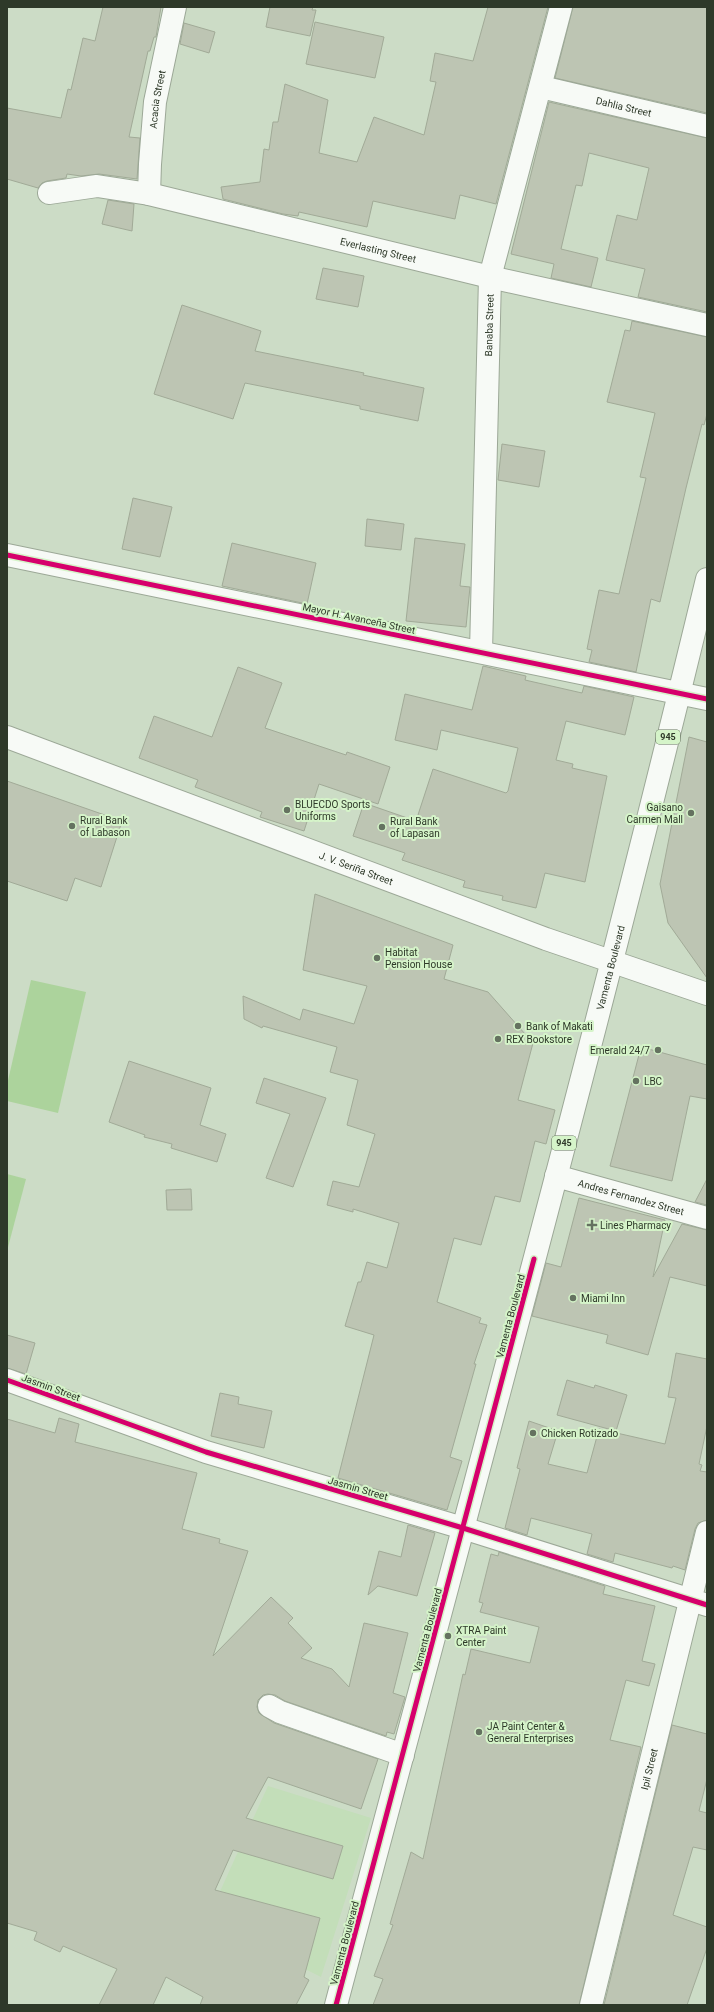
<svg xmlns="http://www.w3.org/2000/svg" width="714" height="2012" viewBox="0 0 714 2012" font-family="Roboto,sans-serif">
  <rect width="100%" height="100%" fill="#ccdcc6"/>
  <polygon fill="#c3deb9" points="268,1786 371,1818 321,1977 207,1920"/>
  <g fill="#acd39c">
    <polygon points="31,980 86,992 58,1113 7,1101 7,1085"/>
    <polygon points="7,1174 26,1179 7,1251"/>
  </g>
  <g fill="#bdc5b3" stroke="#a1aa97">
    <polygon points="103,7 161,7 156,37 154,37 150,51 148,51 129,137 140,138 137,179 99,174 81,176 67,174 66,178 47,181 42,183 38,188 7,179 7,108 61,118 68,89 71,90 83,38 95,41"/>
    <polygon points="270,7 313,7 312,10 316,10 310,36 266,27"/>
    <polygon points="488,7 548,7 496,204 460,195 455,219 373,201 367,227 299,212 298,216 283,214 223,199 221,187 260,182 264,149 269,150 273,122 278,122 285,84 328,100 319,153 357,162 374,117 424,135 436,82 430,81 435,53 473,61"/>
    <polygon points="573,7 707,7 707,113 555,78"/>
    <polygon points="315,22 384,37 375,78 306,64"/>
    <polygon points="184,23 215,32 209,53 180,44"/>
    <polygon points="549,102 707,138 707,312 638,297 645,269 606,260 617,215 637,220 649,168 589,153 582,186 576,185 561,249 598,258 591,287 551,278 554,264 511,254"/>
    <polygon points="108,200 134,204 132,231 102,224"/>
    <polygon points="323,268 364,276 358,307 316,299"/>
    <polygon points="182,305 261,331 255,351 364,373 363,375 424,388 418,421 360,409 360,406 245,383 233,419 154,394"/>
    <polygon points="632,321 707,337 707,414 704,425 702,424 686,488 660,602 651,599 636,672 589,662 592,650 587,649 599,590 619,594 646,478 640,477 655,413 607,402 625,330 630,331"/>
    <polygon points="502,444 545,451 539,487 498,480"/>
    <polygon points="133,498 172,507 160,557 122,549"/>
    <polygon points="367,519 404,524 401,550 365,546"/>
    <polygon points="415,538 465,544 460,586 470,587 466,627 406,621"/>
    <polygon points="232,543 316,563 307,604 222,586"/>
    <polygon points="483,666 526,676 525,680 582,693 584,686 634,697 625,735 566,721 556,760 573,764 572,768 607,776 585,882 545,873 536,908 502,900 503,896 463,887 465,881 402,860 405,853 353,836 364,803 416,821 433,769 506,793 508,791 518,748 441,730 437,750 395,740 405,694 472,710"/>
    <polygon points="238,667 282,683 265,728 346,755 347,752 390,767 378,804 319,784 304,831 260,817 262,812 195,787 198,780 139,758 154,716 212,737"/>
    <polygon points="689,737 707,742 707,978 668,923 660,884"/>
    <polygon points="7,781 122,821 101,887 75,878 67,901 7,881"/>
    <polygon points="315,894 453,945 444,979 488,992 533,1043 518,1100 555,1110 546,1144 535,1141 520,1202 495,1196 481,1245 454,1238 437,1302 481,1318 479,1323 487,1325 474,1364 476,1364 450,1457 462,1461 447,1510 338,1478 374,1335 345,1326 358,1282 361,1282 367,1262 387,1268 399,1223 353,1209 353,1212 327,1205 333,1181 359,1187 375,1134 347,1125 358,1080 330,1072 337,1047 263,1026 262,1028 244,1019 243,996 300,1020 303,1009 354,1024 367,986 303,970"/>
    <polygon points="641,1047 707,1065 707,1099 690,1096 672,1181 610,1166"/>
    <polygon points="129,1061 211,1088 200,1125 226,1134 217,1162 171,1148 172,1144 144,1137 145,1135 109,1122"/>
    <polygon points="264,1078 326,1098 293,1187 266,1178 290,1114 256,1103"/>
    <polygon points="707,1179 707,1205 695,1202"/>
    <polygon points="191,1189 192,1210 167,1210 166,1190"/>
    <polygon points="579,1198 665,1220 653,1277 682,1224 707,1230 707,1286 670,1277 648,1355 606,1343 608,1335 532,1316 546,1263 561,1267"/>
    <polygon points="7,1335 35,1343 26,1374 7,1368"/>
    <polygon points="676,1353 707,1359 707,1426 699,1464 702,1465 700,1471 707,1472 707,1520 698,1523 695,1529 685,1570 673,1566 672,1568 615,1553 613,1562 587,1554 592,1534 531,1518 527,1535 505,1528 520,1469 517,1468 529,1421 558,1431 548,1464 587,1473 599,1429 665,1444 676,1398 668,1397"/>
    <polygon points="567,1380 594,1388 595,1385 627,1395 616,1431 557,1415"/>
    <polygon points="220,1393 239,1397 238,1404 272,1411 264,1448 211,1436"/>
    <polygon points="59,1418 79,1424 75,1442 197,1473 182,1529 220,1539 219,1543 248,1551 213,1656 271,1597 293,1618 288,1623 312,1648 301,1658 332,1669 349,1687 364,1623 408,1633 393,1693 405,1697 394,1734 387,1732 386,1736 285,1701 275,1695 268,1694 263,1695 258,1700 257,1707 259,1713 274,1723 378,1759 361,1809 268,1777 246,1818 343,1846 333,1879 233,1850 215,1890 320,1918 304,1977 309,1980 296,2005 200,2005 203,1997 166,1977 153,2005 99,2005 117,1969 63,1946 60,1952 34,1940 37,1932 7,1923 7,1419 55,1433"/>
    <polygon points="408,1525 435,1533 417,1596 378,1586 368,1595 379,1551 401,1557"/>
    <polygon points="499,1552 605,1586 603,1594 655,1606 642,1661 655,1664 649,1686 626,1680 610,1740 641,1747 579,2005 373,2005 383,1979 374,1976 393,1925 390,1924 411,1852 423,1859 463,1674 465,1675 471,1649 530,1663 539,1627 480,1612 483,1603 479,1602 491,1554 498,1556"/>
    <polygon points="672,1725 707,1734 707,1779 699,1811 707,1813 707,1850 693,1847 673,1915 707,1927 707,1948 687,2005 604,2005"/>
  </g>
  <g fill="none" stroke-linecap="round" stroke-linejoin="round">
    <g stroke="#9ca897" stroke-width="24">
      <g id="street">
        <path id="s1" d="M541 87 707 126"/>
        <path id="s2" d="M49 193 97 186 149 194 490 277 707 325"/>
        <path id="s3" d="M149 194 150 164 155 102 175 7"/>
        <polyline points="7,555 707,699"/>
        <path id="s4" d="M481 652 490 277 561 7"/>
        <path id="s5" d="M556 1176 707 1218"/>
        <polyline points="7,1380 206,1452 463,1528 707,1605"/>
        <polyline points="269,1706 280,1712 403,1755"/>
        <path id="s6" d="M591 2005 707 1532"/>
      </g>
    </g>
    <g stroke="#9ca897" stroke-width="24">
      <g id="secondary">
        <path id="s7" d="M7 737 546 939 707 994"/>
      </g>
    </g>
    <g stroke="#9ca897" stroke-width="24">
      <g id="primary">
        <path id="s8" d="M336 2005C462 1530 592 1056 707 579"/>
      </g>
    </g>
    <use href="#street" stroke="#f7faf6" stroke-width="22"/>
    <use href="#secondary" stroke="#f7faf6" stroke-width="22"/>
    <use href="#primary" stroke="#f7faf6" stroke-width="22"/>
    <g stroke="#d5f4c9" stroke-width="8">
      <g id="cycleway">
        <polyline points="7,555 707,699"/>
        <polyline points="7,1380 206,1452 463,1528 707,1605"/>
        <polyline points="336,2005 534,1259"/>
      </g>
    </g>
    <use href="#cycleway" stroke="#d6006c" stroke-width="5"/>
  </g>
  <g fill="#657260" stroke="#d5f4c9" stroke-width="1.5">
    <circle cx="287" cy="810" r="4"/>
    <circle cx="691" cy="813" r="4"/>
    <circle cx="72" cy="826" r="4"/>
    <circle cx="382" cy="827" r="4"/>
    <circle cx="377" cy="958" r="4"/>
    <circle cx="518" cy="1026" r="4"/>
    <circle cx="498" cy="1039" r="4"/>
    <circle cx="658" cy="1050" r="4"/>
    <circle cx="636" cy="1081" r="4"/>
    <path d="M590 1219h4v4h4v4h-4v4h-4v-4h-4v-4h4z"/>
    <circle cx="573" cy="1298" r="4"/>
    <circle cx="533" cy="1433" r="4"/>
    <circle cx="448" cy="1636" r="4"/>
    <circle cx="479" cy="1732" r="4"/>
  </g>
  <g text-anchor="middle" stroke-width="4" stroke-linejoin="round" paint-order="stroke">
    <g fill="#d5f4c9" stroke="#607159" stroke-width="1">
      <rect x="656" y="730" width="24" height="14" rx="3"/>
      <rect x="552" y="1136" width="24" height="14" rx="3"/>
    </g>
    <g font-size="9" font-weight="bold" fill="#2e3929">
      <text x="668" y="740">945</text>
      <text x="564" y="1146">945</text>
    </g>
    <g font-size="10" fill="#2e3929" stroke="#d5f4c9">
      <text dy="4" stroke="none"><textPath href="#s3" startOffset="95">Acacia Street</textPath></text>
      <text dy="4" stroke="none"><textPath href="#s1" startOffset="85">Dahlia Street</textPath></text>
      <text dy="4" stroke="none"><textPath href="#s2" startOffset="337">Everlasting Street</textPath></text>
      <text dy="4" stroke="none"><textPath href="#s4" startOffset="327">Banaba Street</textPath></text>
      <text transform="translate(359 618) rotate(12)" y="4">Mayor H. Avanceña Street</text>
      <text dy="4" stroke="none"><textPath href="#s7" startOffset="373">J. V. Seriña Street</textPath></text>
      <text dy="4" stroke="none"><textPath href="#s8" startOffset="1073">Vamenta Boulevard</textPath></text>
      <text dy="4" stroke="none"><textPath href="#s5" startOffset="78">Andres Fernandez Street</textPath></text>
      <text transform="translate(510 1316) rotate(-75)" y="4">Vamenta Boulevard</text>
      <text transform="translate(51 1387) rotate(20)" y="4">Jasmin Street</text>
      <text transform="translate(358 1488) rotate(16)" y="4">Jasmin Street</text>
      <text transform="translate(427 1630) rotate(-75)" y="4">Vamenta Boulevard</text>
      <text dy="4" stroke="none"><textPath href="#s6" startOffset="243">Ipil Street</textPath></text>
      <text transform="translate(344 1943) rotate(-75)" y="4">Vamenta Boulevard</text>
    </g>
    <g font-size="10" fill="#2e3929" stroke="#d5f4c9" text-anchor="start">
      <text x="295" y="808">BLUECDO Sports<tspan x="295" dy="12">Uniforms</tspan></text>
      <text x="683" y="811" text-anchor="end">Gaisano<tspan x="683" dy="12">Carmen Mall</tspan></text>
      <text x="80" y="824">Rural Bank<tspan x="80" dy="12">of Labason</tspan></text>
      <text x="390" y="825">Rural Bank<tspan x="390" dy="12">of Lapasan</tspan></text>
      <text x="385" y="956">Habitat<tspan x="385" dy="12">Pension House</tspan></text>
      <text x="526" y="1030">Bank of Makati</text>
      <text x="506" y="1043">REX Bookstore</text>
      <text x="650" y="1054" text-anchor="end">Emerald 24/7</text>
      <text x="644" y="1085">LBC</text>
      <text x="600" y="1229">Lines Pharmacy</text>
      <text x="581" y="1302">Miami Inn</text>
      <text x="541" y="1437">Chicken Rotizado</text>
      <text x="456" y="1634">XTRA Paint<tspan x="456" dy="12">Center</tspan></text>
      <text x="487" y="1730">JA Paint Center &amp;<tspan x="487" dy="12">General Enterprises</tspan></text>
    </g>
  </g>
  <rect width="714" height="2012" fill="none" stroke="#2e3929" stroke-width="16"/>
</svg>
